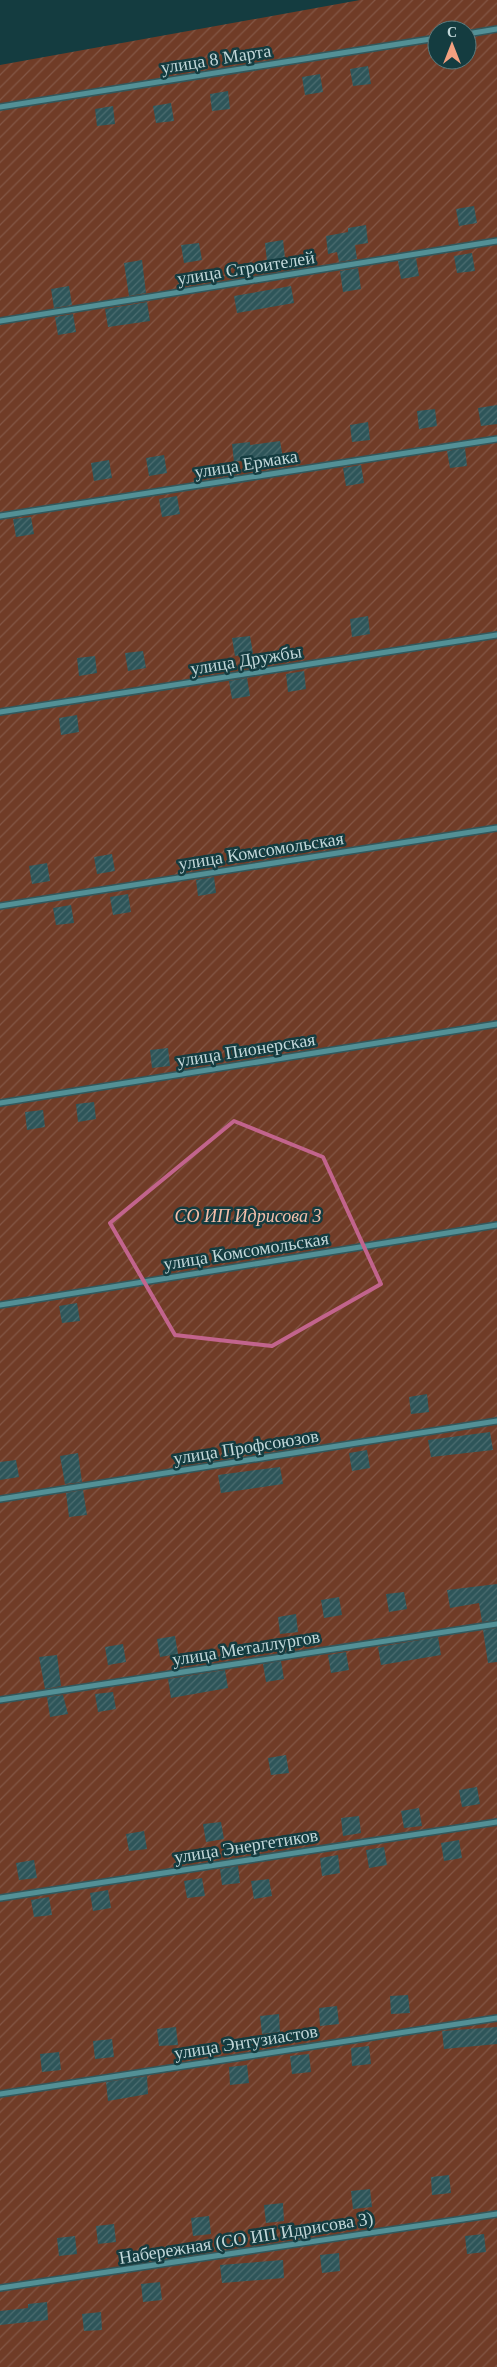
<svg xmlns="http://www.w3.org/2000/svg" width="497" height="2367" viewBox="0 0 497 2367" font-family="Georgia,serif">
  <defs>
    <pattern id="garden-furrows" width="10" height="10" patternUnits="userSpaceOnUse" patternTransform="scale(1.25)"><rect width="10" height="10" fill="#703c27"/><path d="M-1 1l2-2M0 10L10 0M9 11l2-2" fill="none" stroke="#835746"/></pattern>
    <pattern id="building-hatch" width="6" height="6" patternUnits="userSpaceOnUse" patternTransform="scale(1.25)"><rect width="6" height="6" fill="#2e5559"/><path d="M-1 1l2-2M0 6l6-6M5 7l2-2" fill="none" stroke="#4b6d70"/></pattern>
  </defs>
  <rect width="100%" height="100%" fill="#143c40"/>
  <path fill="url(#garden-furrows)" fill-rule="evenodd" d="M360 0H497V2367H0V65ZM437 30H467V60H437Z"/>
  <g fill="url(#building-hatch)">
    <polygon points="368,66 371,84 353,86 350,69"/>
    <polygon points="320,74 323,92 305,95 302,77"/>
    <polygon points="228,91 230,109 212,111 210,94"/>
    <polygon points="171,103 174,121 156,123 153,106"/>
    <polygon points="113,106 115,124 97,126 95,109"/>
    <polygon points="474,206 477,223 459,226 456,209"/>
    <polygon points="366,225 368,243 355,245 357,259 339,262 337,252 328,254 326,236 348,232 348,228"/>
    <polygon points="283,240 285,258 267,261 265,243"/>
    <polygon points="199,243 202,260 184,263 181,245"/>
    <polygon points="472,253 475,271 457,273 454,256"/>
    <polygon points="416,258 419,276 401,279 398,261"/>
    <polygon points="142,260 146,293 129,296 124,263"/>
    <polygon points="358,268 361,289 343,292 340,271"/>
    <polygon points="69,286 72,305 54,308 51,289"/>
    <polygon points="291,286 294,303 237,313 234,296"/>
    <polygon points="147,302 150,321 108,327 105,309"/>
    <polygon points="73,314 76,332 58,335 55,317"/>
    <polygon points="497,405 497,424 481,426 478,408"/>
    <polygon points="435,409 437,426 419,429 417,411"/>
    <polygon points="368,422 370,440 352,442 350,425"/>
    <polygon points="280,441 283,458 265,461 264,457 234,462 232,444 250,442 250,445"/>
    <polygon points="465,448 467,466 450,468 447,451"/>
    <polygon points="164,455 167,473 149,476 146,458"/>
    <polygon points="109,460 112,478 94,481 91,463"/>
    <polygon points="361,465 364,483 346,486 343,468"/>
    <polygon points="177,496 180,514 162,517 159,499"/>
    <polygon points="31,517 34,534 16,537 13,519"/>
    <polygon points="368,616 370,634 352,637 350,619"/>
    <polygon points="250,636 253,653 235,656 232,638"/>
    <polygon points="143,651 146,668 128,671 125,653"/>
    <polygon points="95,656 97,673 79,676 77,658"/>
    <polygon points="304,671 306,689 288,692 286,674"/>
    <polygon points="247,678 250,696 232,699 229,681"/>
    <polygon points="77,715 79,732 61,735 59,718"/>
    <polygon points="112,854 115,871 97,874 94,857"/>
    <polygon points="47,863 50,881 32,884 29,866"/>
    <polygon points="214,877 216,893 198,896 196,880"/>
    <polygon points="128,894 131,912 113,915 110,897"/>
    <polygon points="71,905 74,923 56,925 53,908"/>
    <polygon points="168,1048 170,1066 152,1068 150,1050"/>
    <polygon points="94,1102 96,1119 78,1122 76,1104"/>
    <polygon points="43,1110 45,1127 27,1130 25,1112"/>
    <polygon points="77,1303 80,1321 62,1323 59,1306"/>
    <polygon points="427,1394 429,1412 411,1414 409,1397"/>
    <polygon points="490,1432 493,1450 431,1457 428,1440"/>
    <polygon points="367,1450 370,1468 352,1471 349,1453"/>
    <polygon points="78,1453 82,1482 65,1484 60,1456"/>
    <polygon points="16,1460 19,1477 0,1480 0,1462"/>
    <polygon points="280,1467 283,1484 221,1493 218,1475"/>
    <polygon points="83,1490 87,1515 69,1517 66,1493"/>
    <polygon points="497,1584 497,1620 482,1622 479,1603 450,1608 447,1590"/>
    <polygon points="404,1592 407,1609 389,1612 386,1594"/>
    <polygon points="339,1597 342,1615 324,1618 321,1600"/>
    <polygon points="296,1614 298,1632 280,1634 278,1617"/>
    <polygon points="497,1628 497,1662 488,1663 483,1630"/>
    <polygon points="175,1636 178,1654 160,1657 157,1639"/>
    <polygon points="438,1637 441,1655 381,1665 378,1647"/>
    <polygon points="123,1644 126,1662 108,1665 105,1647"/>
    <polygon points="346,1652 349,1670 331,1673 328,1655"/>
    <polygon points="57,1655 61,1686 45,1689 39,1657"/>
    <polygon points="281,1661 284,1679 266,1682 263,1664"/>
    <polygon points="225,1670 228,1688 171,1698 168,1679"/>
    <polygon points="113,1692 116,1709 98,1712 95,1694"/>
    <polygon points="63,1695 68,1714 50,1717 47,1697"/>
    <polygon points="286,1755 289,1773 271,1775 268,1758"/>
    <polygon points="477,1787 480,1804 462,1807 459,1790"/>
    <polygon points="419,1808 422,1826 404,1828 401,1811"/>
    <polygon points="359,1816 361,1833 343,1836 341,1818"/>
    <polygon points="221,1822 224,1839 206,1842 203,1824"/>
    <polygon points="144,1831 147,1849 129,1851 126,1834"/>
    <polygon points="459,1840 462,1858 444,1861 441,1843"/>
    <polygon points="384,1847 387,1865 369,1868 366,1850"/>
    <polygon points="338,1855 340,1873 322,1876 320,1858"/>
    <polygon points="34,1860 37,1878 19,1880 16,1863"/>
    <polygon points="238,1866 240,1883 222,1885 220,1869"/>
    <polygon points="202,1878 205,1896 187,1898 184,1881"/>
    <polygon points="269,1879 272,1896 254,1899 251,1881"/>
    <polygon points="108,1890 111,1908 93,1911 90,1893"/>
    <polygon points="49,1897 52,1915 34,1917 31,1900"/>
    <polygon points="408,1995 410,2013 391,2014 390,1996"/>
    <polygon points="337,2006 339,2024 320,2026 319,2008"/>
    <polygon points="279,2014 280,2032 262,2034 260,2016"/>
    <polygon points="176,2027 178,2045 159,2046 157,2029"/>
    <polygon points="497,2027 497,2044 444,2049 442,2031"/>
    <polygon points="112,2039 114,2057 95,2059 93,2041"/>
    <polygon points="369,2046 371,2064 352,2066 351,2048"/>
    <polygon points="59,2052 61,2070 42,2072 40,2054"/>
    <polygon points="309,2054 311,2072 292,2074 290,2056"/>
    <polygon points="247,2065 249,2083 230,2085 229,2067"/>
    <polygon points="147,2076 148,2094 108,2101 106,2082"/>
    <polygon points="449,2175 451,2193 432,2195 431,2177"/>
    <polygon points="370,2189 372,2207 353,2209 351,2191"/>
    <polygon points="283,2203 284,2221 266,2223 264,2205"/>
    <polygon points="209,2216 211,2234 193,2236 191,2218"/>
    <polygon points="114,2224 116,2242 98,2244 96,2226"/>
    <polygon points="484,2234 486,2252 467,2254 465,2236"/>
    <polygon points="75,2236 77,2254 59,2256 57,2238"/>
    <polygon points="339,2253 340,2271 322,2273 320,2255"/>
    <polygon points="283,2260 284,2278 222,2283 220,2265"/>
    <polygon points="160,2282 162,2300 143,2302 141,2284"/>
    <polygon points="47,2302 48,2320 0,2325 0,2311 28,2308 28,2304"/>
    <polygon points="101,2312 102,2330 84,2331 82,2314"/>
  </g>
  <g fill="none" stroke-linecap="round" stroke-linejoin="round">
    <g stroke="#33585c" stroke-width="8">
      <g id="street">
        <polyline points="467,34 497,29"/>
        <polyline points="0,107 437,38"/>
        <polyline points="0,321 497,241"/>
        <polyline points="0,516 497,439"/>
        <polyline points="0,712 497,635"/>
        <polyline points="0,906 497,828"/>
        <polyline points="0,1103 497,1024"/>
        <polyline points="0,1305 497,1225"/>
        <polyline points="0,1499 497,1421"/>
        <polyline points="0,1700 497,1624"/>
        <polyline points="0,1898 497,1822"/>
        <polyline points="0,2094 497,2018"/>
        <polyline points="0,2288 497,2214"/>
      </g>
    </g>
    <use href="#street" stroke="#539096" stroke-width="5"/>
  </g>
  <path fill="none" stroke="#c2648d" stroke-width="4" stroke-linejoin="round" d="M234 1121 323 1157 381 1284 272 1346 175 1335 110 1223Z"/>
  <g text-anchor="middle" stroke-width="5" stroke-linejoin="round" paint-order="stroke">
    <g font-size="18" fill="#c2d7d9" stroke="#143c40">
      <text transform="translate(216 59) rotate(-9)" y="6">улица 8 Марта</text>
      <text transform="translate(246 268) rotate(-9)" y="6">улица Строителей</text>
      <text transform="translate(246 464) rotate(-9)" y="6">улица Ермака</text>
      <text transform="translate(246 660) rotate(-9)" y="6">улица Дружбы</text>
      <text transform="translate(261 851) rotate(-9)" y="6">улица Комсомольская</text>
      <text transform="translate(246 1050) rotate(-9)" y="6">улица Пионерская</text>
      <text transform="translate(246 1251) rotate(-9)" y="6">улица Комсомольская</text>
      <text transform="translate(246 1447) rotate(-9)" y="6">улица Профсоюзов</text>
      <text transform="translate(246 1648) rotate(-9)" y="6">улица Металлургов</text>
      <text transform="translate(246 1846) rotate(-9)" y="6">улица Энергетиков</text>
      <text transform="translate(246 2042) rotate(-9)" y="6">улица Энтузиастов</text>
      <text transform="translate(246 2238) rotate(-9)" y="6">Набережная (СО ИП Идрисова 3)</text>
    </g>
    <g font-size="18" font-style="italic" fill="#f4bfab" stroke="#143c40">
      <text x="248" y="1222">СО ИП Идрисова 3</text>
    </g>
  </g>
  <g transform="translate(452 45)"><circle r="24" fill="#143c40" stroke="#5a7a7d"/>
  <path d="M0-4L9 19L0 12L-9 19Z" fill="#f2a080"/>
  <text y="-8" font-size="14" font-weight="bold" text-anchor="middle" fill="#c2d7d9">С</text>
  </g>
</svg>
